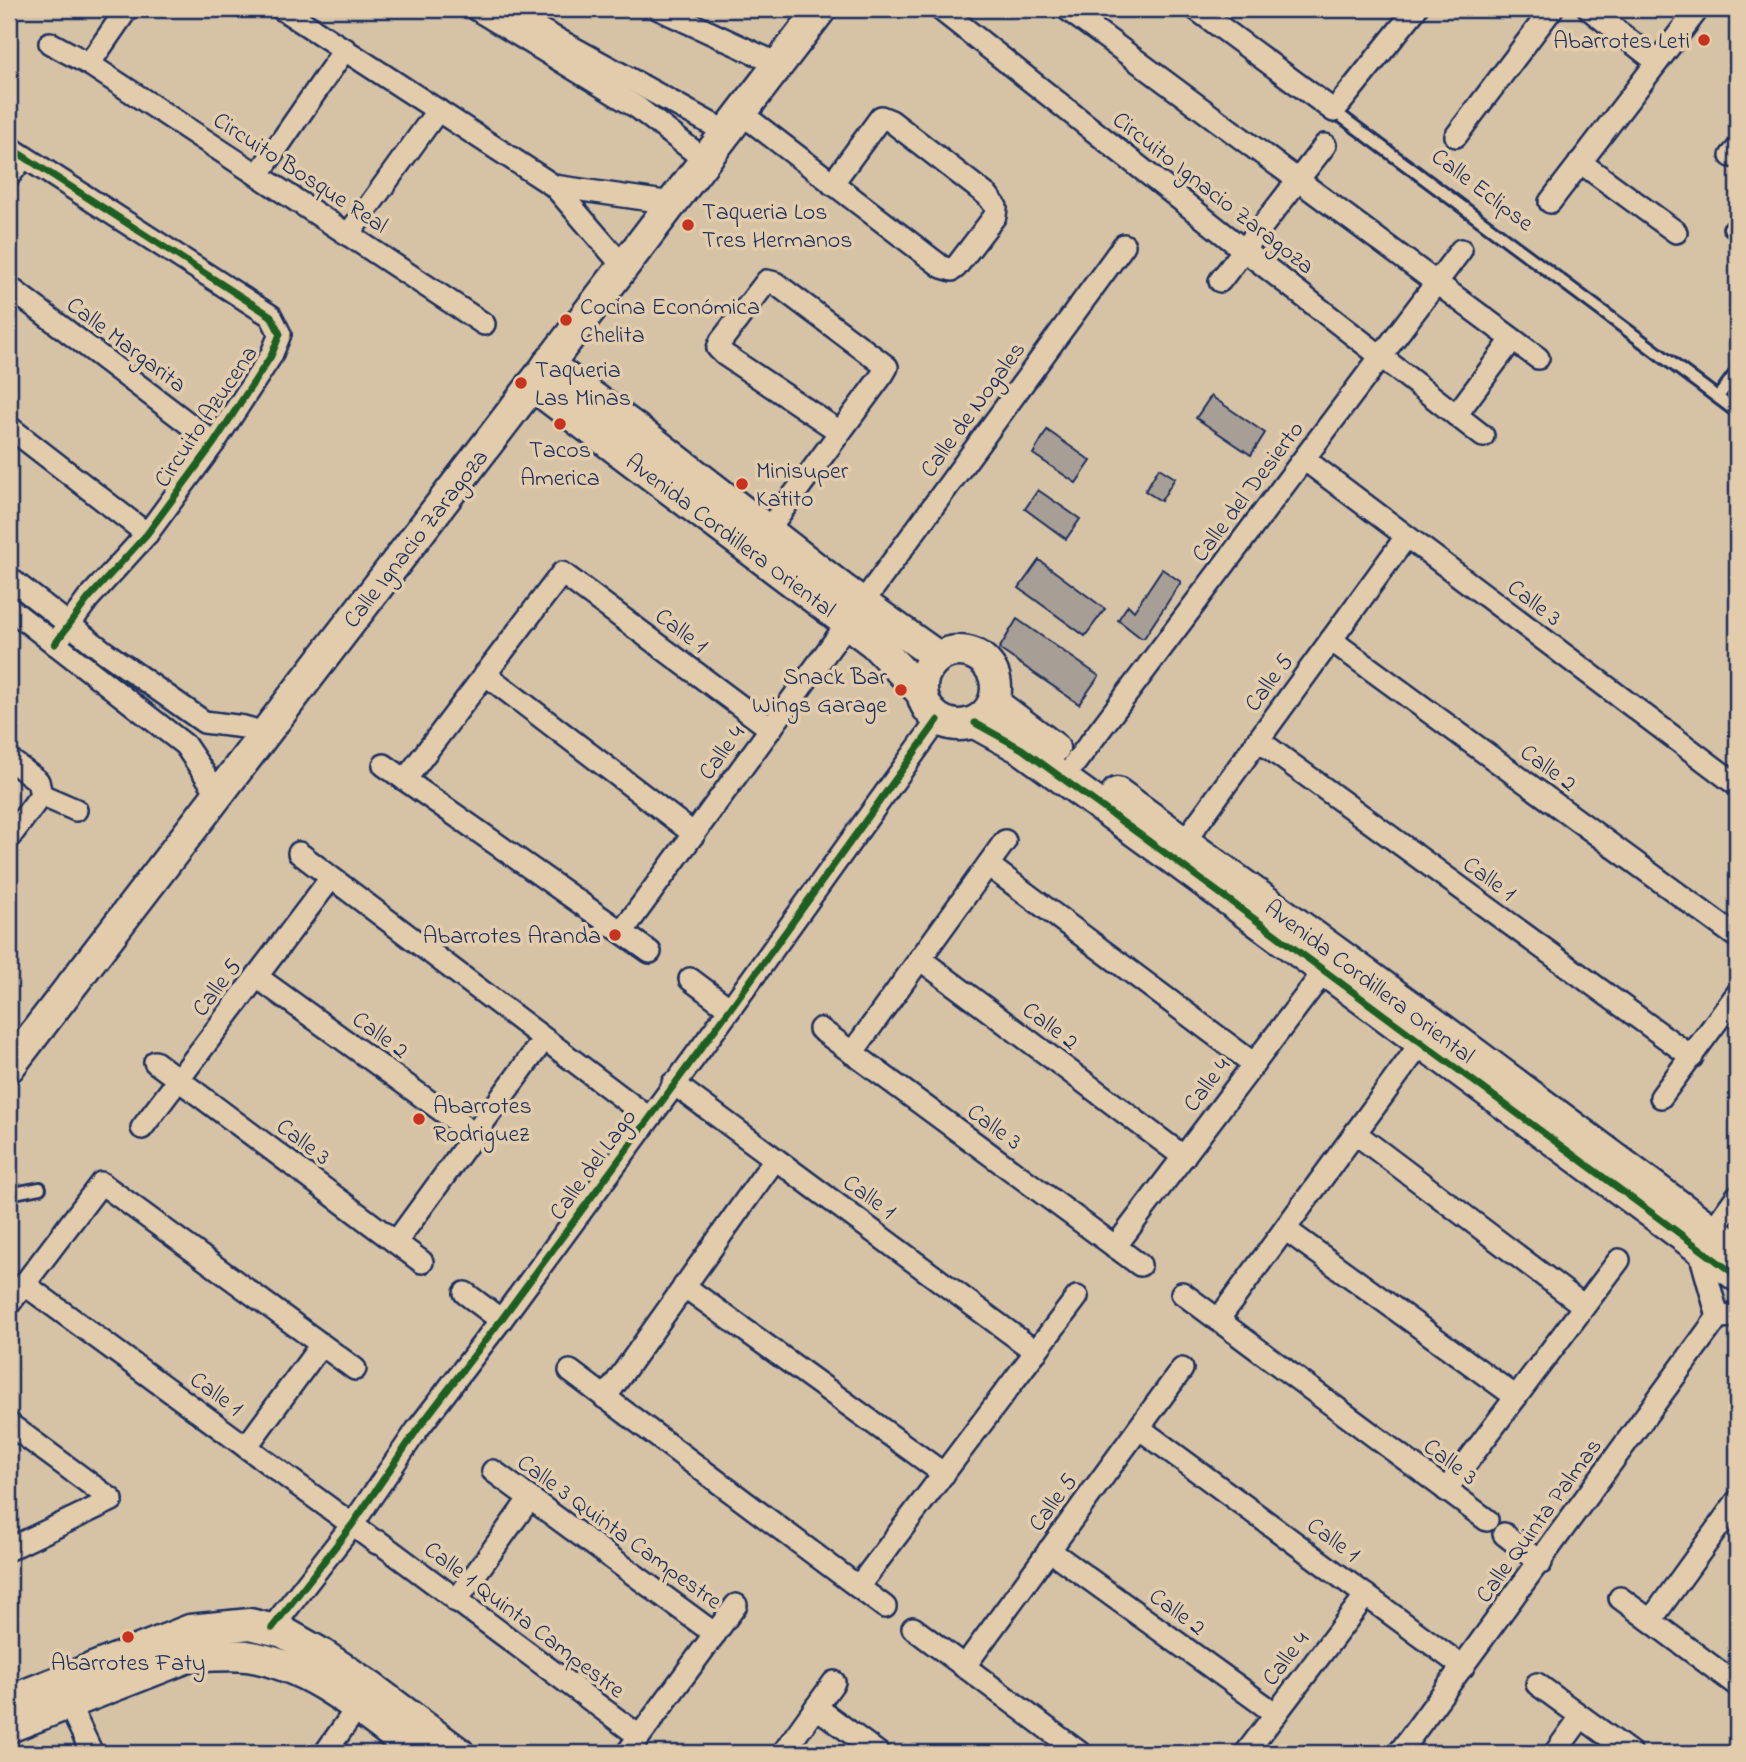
<svg xmlns="http://www.w3.org/2000/svg" width="1746" height="1762" viewBox="0 0 1746 1762" font-family="'Indie Flower',sans-serif">
  <rect width="100%" height="100%" fill="#d6c3a6"/>
  <filter id="ink" filterUnits="userSpaceOnUse"><feTurbulence type="fractalNoise" baseFrequency=".0143" numOctaves="2"/><feDisplacementMap in="SourceGraphic" scale="14" xChannelSelector="R" yChannelSelector="G"/><feConvolveMatrix kernelMatrix="1 2 1 2 8 2 1 2 1" color-interpolation-filters="sRGB"/></filter>
  <g filter="url(#ink)">
    <g fill="#a79e95" stroke="#1b2f5e" stroke-width="2">
      <polygon points="1211,396 1265,433 1251,455 1196,418"/>
      <polygon points="1047,430 1091,461 1076,483 1033,454"/>
      <polygon points="1159,468 1175,478 1161,501 1145,491"/>
      <polygon points="1038,490 1080,519 1066,539 1025,509"/>
      <polygon points="1039,560 1105,609 1085,636 1019,588"/>
      <polygon points="1162,569 1181,582 1144,638 1141,638 1118,620 1128,605 1134,611"/>
      <polygon points="1017,619 1099,676 1079,704 999,649"/>
    </g>
    <g fill="none" stroke-linecap="round" stroke-linejoin="round">
      <g stroke="#1b2f5e" stroke-width="16">
        <g id="lane">
          <polyline points="1334,111 1737,412"/>
          <polyline points="1729,228 1737,234"/>
          <polyline points="1718,397 1737,371"/>
          <polyline points="9,1194 40,1188"/>
        </g>
      </g>
      <g stroke="#1b2f5e" stroke-width="26">
        <g id="street">
          <polyline points="282,9 554,186 623,266"/>
          <polyline points="476,9 638,108 705,160"/>
          <polyline points="659,9 778,64"/>
          <polyline points="940,9 1244,250 1483,436"/>
          <polyline points="1067,9 1538,358"/>
          <polyline points="1196,9 1334,111 1416,9"/>
          <polyline points="1589,9 1657,62"/>
          <polyline points="506,11 726,132"/>
          <polyline points="50,43 89,64 484,324"/>
          <polyline points="89,64 127,9"/>
          <polyline points="741,113 942,267 952,270 956,267 995,216 996,207 988,196 891,121 881,117 832,184"/>
          <polyline points="1456,136 1552,9"/>
          <polyline points="9,147 271,316 280,334 271,356 214,443 147,534 88,599 55,644"/>
          <polyline points="1731,156 1737,149"/>
          <polyline points="1580,162 1676,232"/>
          <polyline points="258,175 345,49"/>
          <polyline points="9,176 23,158"/>
          <polyline points="554,186 672,203"/>
          <polyline points="1550,202 1698,9"/>
          <polyline points="348,235 438,110"/>
          <polyline points="1220,281 1325,145"/>
          <polyline points="9,287 214,443"/>
          <polyline points="1456,415 1512,340"/>
          <polyline points="9,427 147,534"/>
          <polyline points="1304,459 1737,785"/>
          <polyline points="767,531 883,374 887,367 775,283 767,281 721,341 718,348 725,355 840,432"/>
          <polyline points="9,578 106,653 204,722 244,727 265,733"/>
          <polyline points="9,608 185,745 218,794"/>
          <polyline points="1331,640 1737,937"/>
          <polyline points="485,674 694,834"/>
          <polyline points="1258,740 1692,1057"/>
          <polyline points="9,759 38,781 41,795 9,838"/>
          <polyline points="1075,763 1461,250"/>
          <polyline points="384,765 650,952"/>
          <polyline points="405,780 562,573 771,729"/>
          <polyline points="41,795 76,810"/>
          <polyline points="299,853 649,1118"/>
          <polyline points="1176,853 1406,537"/>
          <polyline points="988,865 1254,1064"/>
          <polyline points="622,932 1124,245"/>
          <polyline points="920,959 1184,1157"/>
          <polyline points="257,977 474,1134"/>
          <polyline points="690,979 730,1009"/>
          <polyline points="820,1029 1140,1265"/>
          <polyline points="852,1053 1005,841"/>
          <polyline points="155,1062 422,1262"/>
          <polyline points="673,1083 1036,1352"/>
          <polyline points="1661,1097 1737,994"/>
          <polyline points="142,1128 331,878"/>
          <polyline points="1355,1133 1584,1306"/>
          <polyline points="1285,1229 1516,1397"/>
          <polyline points="396,1242 544,1039"/>
          <polyline points="1115,1247 1332,961"/>
          <polyline points="24,1284 377,1543 379,1542 639,1736"/>
          <polyline points="684,1286 944,1474"/>
          <polyline points="465,1293 501,1320"/>
          <polyline points="1182,1293 1487,1520"/>
          <polyline points="10,1303 101,1183 355,1369"/>
          <polyline points="1718,1317 1699,1249 1737,1196"/>
          <polyline points="1218,1320 1430,1031"/>
          <polyline points="570,1371 885,1607"/>
          <polyline points="605,1398 775,1159"/>
          <polyline points="9,1424 112,1500 9,1549"/>
          <polyline points="1139,1428 1463,1667"/>
          <polyline points="246,1447 321,1345"/>
          <polyline points="493,1471 715,1634"/>
          <polyline points="1446,1490 1619,1260"/>
          <polyline points="1504,1534 1541,1563"/>
          <polyline points="1049,1550 1276,1714"/>
          <polyline points="858,1587 1077,1297"/>
          <polyline points="1620,1598 1737,1685"/>
          <polyline points="456,1601 530,1498"/>
          <polyline points="1651,1620 1737,1501"/>
          <polyline points="272,1628 352,1525 417,1430 501,1320 730,1009 938,720"/>
          <polyline points="913,1628 1080,1753"/>
          <polyline points="964,1667 1182,1369"/>
          <polyline points="1537,1684 1631,1753"/>
          <polyline points="63,1692 92,1753"/>
          <polyline points="816,1707 878,1753"/>
          <polyline points="628,1752 736,1605"/>
          <polyline points="325,1753 364,1698"/>
          <polyline points="783,1753 834,1682"/>
          <polyline points="1246,1753 1366,1595"/>
          <polyline points="1399,1753 1718,1317 1737,1316"/>
          <polyline points="1555,1753 1581,1717"/>
        </g>
      </g>
      <g stroke="#1b2f5e" stroke-width="35">
        <g id="secondary">
          <polyline points="548,364 655,443 844,590 938,657"/>
          <polyline points="532,385 874,643 922,693"/>
          <circle cx="959" cy="688" r="37"/>
          <polyline points="994,703 1054,748"/>
          <polyline points="975,723 1022,749 1172,858 1737,1276"/>
          <polyline points="1117,793 1435,1024 1737,1249"/>
          <polyline points="9,1067 821,9"/>
          <polyline points="9,1701 190,1630 250,1624 283,1632 320,1653 372,1688 459,1753"/>
          <path d="M9 1727 188 1657C208 1656 228 1654 247 1656 314 1666 366 1715 418 1753"/>
        </g>
      </g>
      <use href="#lane" stroke="#e2ccab" stroke-width="10"/>
      <use href="#street" stroke="#e2ccab" stroke-width="21"/>
      <use href="#secondary" stroke="#e2ccab" stroke-width="30"/>
      <g stroke="#e2ccab" stroke-width="11">
        <g id="cycleway">
          <polyline points="9,147 271,316 280,334 271,356 214,443 147,534 88,599 55,644"/>
          <polyline points="975,723 1022,749 1172,858 1737,1276"/>
          <polyline points="272,1628 352,1525 417,1430 501,1320 730,1009 938,720"/>
        </g>
      </g>
      <use href="#cycleway" stroke="#1b5e20" stroke-width="7"/>
    </g>
  </g>
  <g fill="#c8321e" stroke="#e2ccab" stroke-width="2.5">
    <circle cx="1704" cy="40" r="7"/>
    <circle cx="688" cy="225" r="7"/>
    <circle cx="566" cy="320" r="7"/>
    <circle cx="521" cy="383" r="7"/>
    <circle cx="560" cy="424" r="7"/>
    <circle cx="742" cy="484" r="7"/>
    <circle cx="901" cy="690" r="7"/>
    <circle cx="615" cy="935" r="7"/>
    <circle cx="419" cy="1119" r="7"/>
    <circle cx="128" cy="1637" r="7"/>
  </g>
  <g text-anchor="middle" stroke-width="7" stroke-linejoin="round" paint-order="stroke">
    <g font-size="24" fill="#1b2f5e" stroke="#e2ccab" text-anchor="start">
      <text x="1690" y="48" text-anchor="end">Abarrotes Leti</text>
      <text x="702" y="219">Taqueria Los<tspan x="702" dy="28">Tres Hermanos</tspan></text>
      <text x="580" y="314">Cocina Económica<tspan x="580" dy="28">Chelita</tspan></text>
      <text x="535" y="377">Taqueria<tspan x="535" dy="28">Las Minas</tspan></text>
      <text x="560" y="457" text-anchor="middle">Tacos<tspan x="560" dy="28">America</tspan></text>
      <text x="756" y="478">Minisuper<tspan x="756" dy="28">Katito</tspan></text>
      <text x="887" y="684" text-anchor="end">Snack Bar<tspan x="887" dy="28">Wings Garage</tspan></text>
      <text x="601" y="943" text-anchor="end">Abarrotes Aranda</text>
      <text x="433" y="1113">Abarrotes<tspan x="433" dy="28">Rodriguez</tspan></text>
      <text x="128" y="1670" text-anchor="middle">Abarrotes Faty</text>
    </g>
    <g font-size="24" fill="#1b2f5e" stroke="#e2ccab">
      <text transform="translate(301 172) rotate(33)" y="8">Circuito Bosque Real</text>
      <text transform="translate(1483 189) rotate(37)" y="8">Calle Eclipse</text>
      <text transform="translate(1214 192) rotate(38)" y="8">Circuito Ignacio Zaragoza</text>
      <text transform="translate(127 344) rotate(37)" y="8">Calle Margarita</text>
      <text transform="translate(972 409) rotate(-54)" y="8">Calle de Nogales</text>
      <text transform="translate(205 416) rotate(-56)" y="8">Circuito Azucena</text>
      <text transform="translate(1247 491) rotate(-53)" y="8">Calle del Desierto</text>
      <text transform="translate(731 535) rotate(37)" y="8">Avenida Cordillera Oriental</text>
      <text transform="translate(415 538) rotate(-52)" y="8">Calle Ignacio Zaragoza</text>
      <text transform="translate(1535 602) rotate(37)" y="8">Calle 3</text>
      <text transform="translate(682 630) rotate(37)" y="8">Calle 1</text>
      <text transform="translate(1268 682) rotate(-54)" y="8">Calle 5</text>
      <text transform="translate(721 752) rotate(-54)" y="8">Calle 4</text>
      <text transform="translate(1549 767) rotate(36)" y="8">Calle 2</text>
      <text transform="translate(1490 878) rotate(36)" y="8">Calle 1</text>
      <text transform="translate(1370 981) rotate(37)" y="8">Avenida Cordillera Oriental</text>
      <text transform="translate(216 987) rotate(-53)" y="8">Calle 5</text>
      <text transform="translate(1051 1025) rotate(37)" y="8">Calle 2</text>
      <text transform="translate(381 1034) rotate(36)" y="8">Calle 2</text>
      <text transform="translate(1206 1084) rotate(-53)" y="8">Calle 4</text>
      <text transform="translate(995 1126) rotate(36)" y="8">Calle 3</text>
      <text transform="translate(304 1141) rotate(37)" y="8">Calle 3</text>
      <text transform="translate(592 1164) rotate(-54)" y="8">Calle del Lago</text>
      <text transform="translate(870 1196) rotate(36)" y="8">Calle 1</text>
      <text transform="translate(217 1393) rotate(36)" y="8">Calle 1</text>
      <text transform="translate(1451 1461) rotate(37)" y="8">Calle 3</text>
      <text transform="translate(1052 1502) rotate(-54)" y="8">Calle 5</text>
      <text transform="translate(1538 1520) rotate(-54)" y="8">Calle Quinta Palmas</text>
      <text transform="translate(620 1531) rotate(36)" y="8">Calle 3 Quinta Campestre</text>
      <text transform="translate(1334 1539) rotate(36)" y="8">Calle 1</text>
      <text transform="translate(1178 1611) rotate(36)" y="8">Calle 2</text>
      <text transform="translate(525 1619) rotate(37)" y="8">Calle 1 Quinta Campestre</text>
      <text transform="translate(1285 1658) rotate(-53)" y="8">Calle 4</text>
    </g>
  </g>
  <rect width="1746" height="1762" fill="none" stroke="#e2ccab" stroke-width="35"/>
  <rect x="18" y="18" width="1711" height="1727" fill="none" stroke="#1b2f5e" stroke-width="2.5" filter="url(#ink)"/>
</svg>
